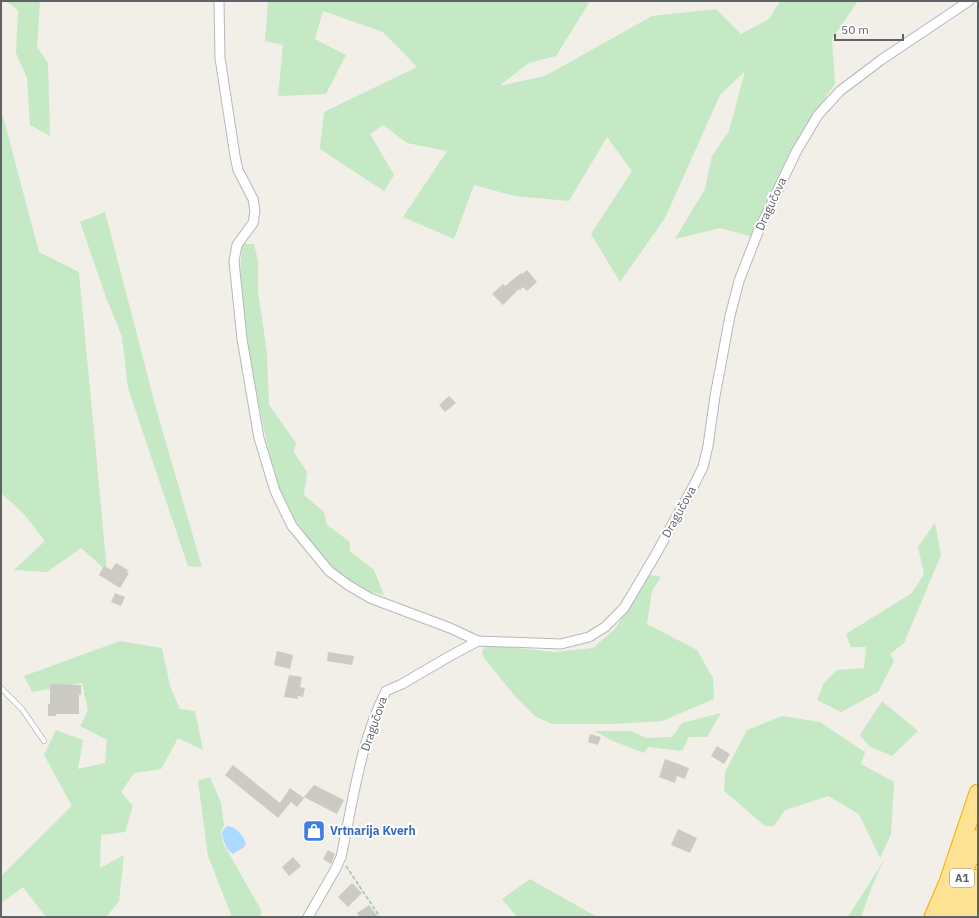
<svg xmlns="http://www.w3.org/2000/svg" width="979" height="918" viewBox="0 0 979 918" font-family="'IBM Plex Sans',sans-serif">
  <rect width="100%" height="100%" fill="#f1efe8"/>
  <g fill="#c5e8c5">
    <polygon points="6,1 40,1 37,47 48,63 50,136 30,125 27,78 16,53 18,10"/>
    <polygon points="268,1 590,1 556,56 529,63 499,86 545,76 652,16 716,9 741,34 769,19 780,1 858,1 832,39 835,84 815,113 753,237 720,228 675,239 705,189 712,156 729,131 745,71 720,95 665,218 620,282 591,234 632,171 607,137 569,201 515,196 474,185 454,239 403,217 447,151 407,143 383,125 370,134 394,175 384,191 320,149 324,112 417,67 383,32 323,11 315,39 346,55 326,94 278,96 283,45 265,41"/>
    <polygon points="1,109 39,252 79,272 107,571 81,548 47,572 14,570 45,541 24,514 1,493"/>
    <polygon points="105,212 157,412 202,567 188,566 128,388 122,337 106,297 80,222"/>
    <polygon points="242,244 254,244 258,261 258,291 267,353 269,405 296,443 294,452 307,472 304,495 324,512 327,525 350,542 350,551 374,570 384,595 358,589 321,556 296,521 276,483 251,370 240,278"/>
    <polygon points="935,523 941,555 904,643 890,654 894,661 878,692 841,712 817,700 824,683 837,670 864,668 866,647 851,647 846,634 912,593 924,574 918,547"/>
    <polygon points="647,574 661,577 652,591 647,624 697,650 713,678 714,699 662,721 613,724 552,724 535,716 514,695 485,659 482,653 484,648 487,645 555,652 593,648 616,628"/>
    <polygon points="120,641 162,648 170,686 180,709 195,711 203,750 178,738 161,769 134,773 121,792 133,806 125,832 101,835 100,868 124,855 119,901 106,917 46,917 23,887 1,903 1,876 72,806 44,755 56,730 83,740 78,769 105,763 107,740 80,726 88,710 82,683 32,692 24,676"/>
    <polygon points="882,701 918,731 892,756 869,746 860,735"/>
    <polygon points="721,713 707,737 689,737 682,751 648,747 644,753 613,741 594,731 631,731 646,738 672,737 682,723"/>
    <polygon points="782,716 820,722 865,752 861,764 894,782 891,834 880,858 859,814 828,796 785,810 774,826 765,826 724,791 725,772 747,730"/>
    <polygon points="210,777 221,803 224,825 221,832 223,843 261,910 261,917 232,917 208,856 198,781"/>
    <polygon points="884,860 873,884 861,917 848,917"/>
    <polygon points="530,879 597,917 517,917 502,899"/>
  </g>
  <path fill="#aadaff" d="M227 826C235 826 244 836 246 844L243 848 233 854C226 850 223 840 222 832Z"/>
  <g fill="#cccac5">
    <polygon points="527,270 537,282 527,291 523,287 520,290 519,289 503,305 492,294 503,284 505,286 521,273 522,274"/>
    <polygon points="449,396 456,403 445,412 439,405"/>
    <polygon points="116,563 128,570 127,572 129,573 120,588 99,575 104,566 111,570"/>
    <polygon points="115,593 125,597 121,606 111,602"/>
    <polygon points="277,651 293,655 290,669 274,665"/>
    <polygon points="328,652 354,656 352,665 327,661"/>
    <polygon points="289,675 302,677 300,687 305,688 303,697 298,696 298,699 284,697"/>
    <polygon points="50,684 81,685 81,695 79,695 79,714 56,714 56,716 48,716 48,704 50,704"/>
    <polygon points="590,734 601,737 598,745 588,742"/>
    <polygon points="717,746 730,754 724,764 711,756"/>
    <polygon points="665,759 689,768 685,779 677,776 675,783 659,777"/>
    <polygon points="233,765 280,803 290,788 304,798 297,807 291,802 278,818 225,775"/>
    <polygon points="314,785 344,800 337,814 304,797"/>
    <polygon points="314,819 326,827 318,837 317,837 314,842 303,835"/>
    <polygon points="678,829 697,838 690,853 671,845"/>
    <polygon points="328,850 335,854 331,864 323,859"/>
    <polygon points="293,857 301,866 289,876 282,867"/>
    <polygon points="352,883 362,893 348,907 338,897"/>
    <polygon points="369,905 378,917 360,917 357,913"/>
  </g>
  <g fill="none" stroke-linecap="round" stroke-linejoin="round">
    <g stroke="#b5b8bc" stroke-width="6">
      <polyline id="service" points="1,688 22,709 44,741"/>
    </g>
    <g stroke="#b5b8bc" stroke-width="11">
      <g id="minor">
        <polyline points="219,1 220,58 235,156 238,170 253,199 255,211 253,223 237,245 234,261 242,339 259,438 275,491 292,526 329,571 348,585 370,598 450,628 478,641"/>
        <path d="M308 917 335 870 341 857C353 802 360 742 386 691L402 684 450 656 478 641 561 644 589 637 605 627 624 608 656 554 693 487 703 467 708 446 715 396 730 316 739 281 758 232 796 152 818 115 840 91 881 60 969 1"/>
      </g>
    </g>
    <g stroke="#f9ab00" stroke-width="19">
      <g id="motorway">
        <polyline points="933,917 948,882 978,793"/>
        <polyline points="945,917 978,838"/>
        <polyline points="962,917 978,878"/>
        <polyline points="975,917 978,910"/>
      </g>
    </g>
    <polyline stroke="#9cc7a9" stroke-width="1.5" stroke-dasharray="4 2" stroke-linecap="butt" points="346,866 380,917"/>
    <use href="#service" stroke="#fff" stroke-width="4.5"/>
    <use href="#minor" stroke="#fff" stroke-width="9"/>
    <use href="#motorway" stroke="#fde293" stroke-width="17"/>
  </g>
  <defs>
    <g id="shop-square" transform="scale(1.15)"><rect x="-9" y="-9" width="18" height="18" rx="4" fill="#3f7fe0" stroke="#fff"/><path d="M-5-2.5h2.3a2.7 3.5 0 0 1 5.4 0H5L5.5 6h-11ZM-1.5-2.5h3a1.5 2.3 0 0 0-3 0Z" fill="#fff"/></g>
  </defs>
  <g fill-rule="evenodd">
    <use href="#shop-square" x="314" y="831"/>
  </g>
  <g text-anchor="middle" stroke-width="4" stroke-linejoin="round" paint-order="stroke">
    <rect fill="#fff" stroke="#8f9295" stroke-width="1" x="950" y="869" width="24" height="18" rx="3"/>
    <g font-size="11" font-weight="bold" fill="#5f6368">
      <text x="962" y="882">A1</text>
    </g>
    <g font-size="12" fill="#5f6368" stroke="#fff">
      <text transform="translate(771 204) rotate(-65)" y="4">Dragučova</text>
      <text transform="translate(679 512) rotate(-61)" y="4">Dragučova</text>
      <text transform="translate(374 724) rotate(-71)" y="4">Dragučova</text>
    </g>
    <g font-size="12" font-weight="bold" fill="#366cbe" stroke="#fff" text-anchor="start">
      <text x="330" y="835">Vrtnarija Kverh</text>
    </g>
  </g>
  <rect width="979" height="918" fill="none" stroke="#5f6368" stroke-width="4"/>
  <path d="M835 34v6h68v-6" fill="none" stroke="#5f6368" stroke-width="2"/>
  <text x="841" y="34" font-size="12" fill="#5f6368" stroke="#ffffff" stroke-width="3" paint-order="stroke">50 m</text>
</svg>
